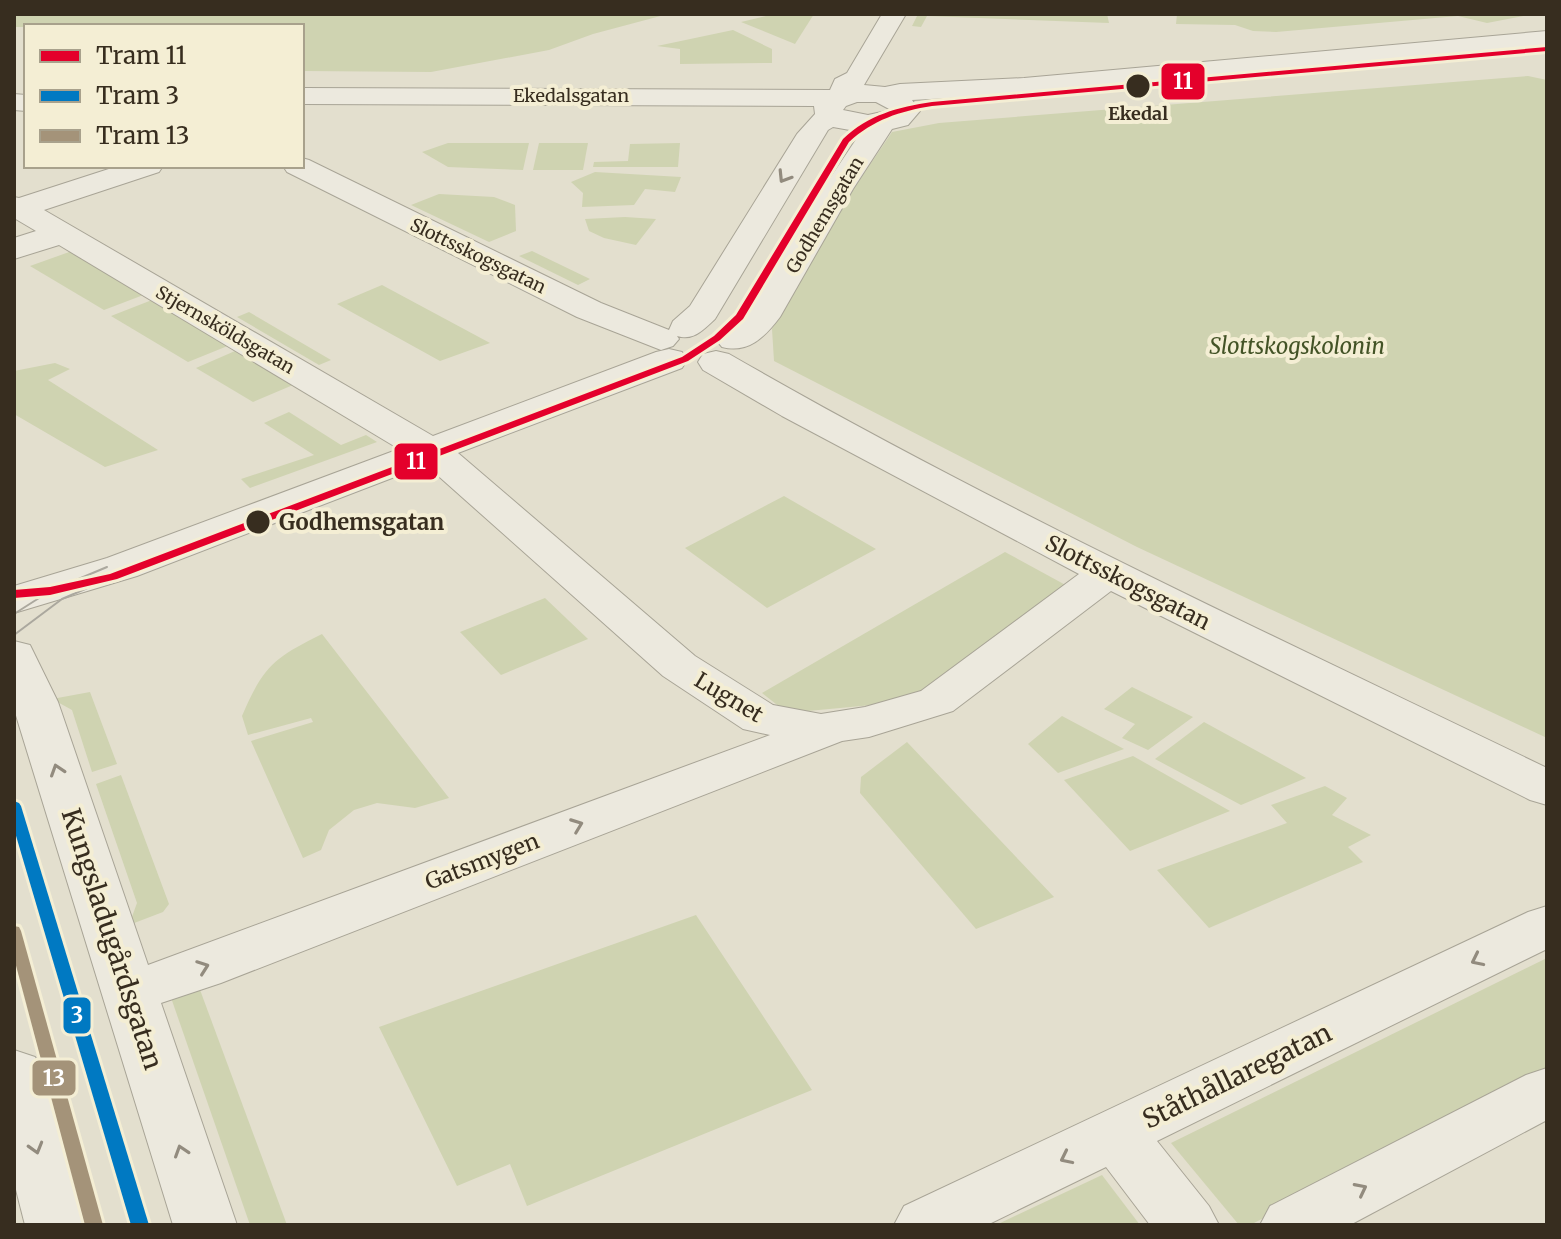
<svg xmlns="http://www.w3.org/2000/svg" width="1561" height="1239" viewBox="0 0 1561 1239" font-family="Merriweather,serif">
  <rect width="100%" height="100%" fill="#e3dfce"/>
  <g fill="#cfd3b1">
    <polygon points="14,14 668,14 593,34 549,50 431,72 302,71 302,26 14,27"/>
    <polygon points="774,14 814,14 795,44 741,22"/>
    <polygon points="918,14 1107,14 1109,23 927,16 921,27 912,26"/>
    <polygon points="1177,14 1547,14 1547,16 1529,15 1487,23 1458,16 1276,32 1253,31 1235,25 1176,24"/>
    <polygon points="733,30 772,49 772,63 680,64 680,49 657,46"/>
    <polygon points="1528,76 1547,80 1547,738 1137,547 774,361 772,329 844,203 892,132 939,123"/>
    <polygon points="448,143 529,143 523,170 448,167 422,152"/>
    <polygon points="539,143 588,143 583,170 533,170"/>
    <polygon points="680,143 678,167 593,167 594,162 628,161 630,144"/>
    <polygon points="595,172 681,177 675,192 645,189 634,205 582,207 583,193 571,182"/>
    <polygon points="439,194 494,197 515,205 516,231 489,242 411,205"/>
    <polygon points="625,217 656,219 636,245 604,238 589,231 585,219"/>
    <polygon points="72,251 146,294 104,310 30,266"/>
    <polygon points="532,251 590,279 578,285 519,256"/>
    <polygon points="382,285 490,343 440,361 337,304"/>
    <polygon points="152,300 230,345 188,362 111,316"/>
    <polygon points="249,312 331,360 319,365 237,317"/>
    <polygon points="235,351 293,385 253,402 196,368"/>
    <polygon points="55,363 70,369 48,380 158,450 105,467 14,414 14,371"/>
    <polygon points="289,412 341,445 366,435 377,442 250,488 241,479 314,455 264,423"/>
    <polygon points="784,496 876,549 767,608 685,548"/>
    <polygon points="1005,552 1071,588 937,683 918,692 872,705 808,711 781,708 762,693"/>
    <polygon points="545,598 588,639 501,675 460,632"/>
    <path d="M322 634 449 798 415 808 377 803 354 810 329 830 321 850 303 858 251 741 313 722 311 718 248 735 242 716C264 665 274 658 322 634Z"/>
    <polygon points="1132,687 1193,717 1148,750 1122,738 1135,724 1104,709"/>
    <polygon points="90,692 117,764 92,772 72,710 52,699"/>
    <polygon points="1062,716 1124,749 1058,773 1028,744"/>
    <polygon points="1204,722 1306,778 1241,805 1155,759"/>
    <polygon points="907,742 1054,897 976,929 860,793 861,777"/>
    <polygon points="1133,756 1230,811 1130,851 1064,780"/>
    <polygon points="121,775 169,904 163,912 129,925 137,903 96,784"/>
    <polygon points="1325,786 1347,798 1332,815 1371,835 1348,847 1363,862 1209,928 1157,870 1287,823 1271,805"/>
    <polygon points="696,915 812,1090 527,1206 510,1164 457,1186 379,1027"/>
    <polygon points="1547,958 1547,1072 1250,1225 1239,1225 1171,1143"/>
    <polygon points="196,979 287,1225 250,1225 168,989"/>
    <polygon points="1102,1175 1140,1225 996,1225"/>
  </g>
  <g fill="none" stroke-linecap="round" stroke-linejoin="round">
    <g stroke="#a8a496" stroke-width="2">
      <g id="minor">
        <path d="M882 14H906L864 85 885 87 900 84 1024 78 1547 31V47L1024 94 912 100 920 111 908 125 892 129 853 189 780 317C765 337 748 354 722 347L716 340C725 327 742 320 753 306L823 189 861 132 833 127 828 130 715 319C703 330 694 341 677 336L679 339 673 346 661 350 577 317 287 172 283 166H302V158L309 160 601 303 669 330 673 321 690 306 797 134 815 114 814 106 302 104V88L830 90 835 79 847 73ZM857 102H876L891 110 868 115 843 110 846 106Z"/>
        <polygon points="14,94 26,95 26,111 14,110"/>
        <path d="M118 166H163L159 172 44 210 433 436 656 352 669 349 682 352 687 360 682 368 458 453 695 656 773 705 821 714 865 707 921 691 1079 574 782 416 703 370 698 362 703 354 716 351 729 354C994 507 1272 635 1547 768V805L1530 800 1111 591 953 711 869 737 842 741 221 983 161 1003 237 1225H173L14 709V641L30 645 58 702 148 965 770 735 743 729 663 676 426 465 137 576 14 613V586L107 558 399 449 59 245 14 259V238L36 231 14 218V197L19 198Z"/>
        <polygon points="1547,906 1547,949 1157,1141 1209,1206 1219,1225 1150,1225 1106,1167 987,1225 894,1225 904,1206 1528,912"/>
        <polygon points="14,1050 35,1057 43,1073 89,1225 25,1225 14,1182"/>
        <polygon points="1547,1068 1547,1120 1350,1225 1260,1225 1270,1206 1526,1075"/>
      </g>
    </g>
    <use href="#minor" fill="#ece9de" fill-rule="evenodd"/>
    <g stroke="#aba89e" stroke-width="2">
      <polyline points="14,614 50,591 107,567"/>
      <polyline points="14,635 62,599 113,577"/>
    </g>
    <g stroke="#f4eed4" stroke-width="6">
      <path id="tram-1" d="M1547 47V51L932 106C900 111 873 120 849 142L743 319 720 340 688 361 117 579 50 595 14 598V590L50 587 110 574 682 357 714 336 736 315 843 139C868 115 898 107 932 102Z"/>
    </g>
    <g stroke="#f4eed4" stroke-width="6">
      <polygon id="tram-2" points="14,801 19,803 21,806 149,1225 131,1225 14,829"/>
    </g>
    <g stroke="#f4eed4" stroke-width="6">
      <polygon id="tram-3" points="14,926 19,927 21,931 103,1225 85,1225 14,958"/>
    </g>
    <use href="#tram-1" fill="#e4002b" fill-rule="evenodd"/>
    <use href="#tram-2" fill="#0079c2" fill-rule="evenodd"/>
    <use href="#tram-3" fill="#a49379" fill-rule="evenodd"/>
  </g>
  <defs><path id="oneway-chevron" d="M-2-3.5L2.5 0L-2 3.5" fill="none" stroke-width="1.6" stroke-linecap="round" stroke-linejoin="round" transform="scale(2)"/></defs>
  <g stroke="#928b7e">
    <use href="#oneway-chevron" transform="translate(784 177) rotate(122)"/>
    <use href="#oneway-chevron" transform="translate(57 770) rotate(-108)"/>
    <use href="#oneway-chevron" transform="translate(577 825) rotate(-21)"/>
    <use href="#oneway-chevron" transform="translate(1477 960) rotate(154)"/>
    <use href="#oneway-chevron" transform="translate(203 967) rotate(-20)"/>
    <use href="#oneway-chevron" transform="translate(36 1148) rotate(74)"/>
    <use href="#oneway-chevron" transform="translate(181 1151) rotate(-108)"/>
    <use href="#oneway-chevron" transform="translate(1066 1158) rotate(154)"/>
    <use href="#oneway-chevron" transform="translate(1361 1189) rotate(-27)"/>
  </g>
  <g fill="#372d1f" stroke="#f4eed4" stroke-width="3">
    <circle cx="1138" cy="86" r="13"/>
    <circle cx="258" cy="522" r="13"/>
  </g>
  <g text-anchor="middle" stroke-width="8" stroke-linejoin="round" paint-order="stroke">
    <g font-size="18" fill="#372d1f" stroke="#f4eed4">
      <text x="571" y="102">Ekedalsgatan</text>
      <text transform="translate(825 215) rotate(-59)" y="6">Godhemsgatan</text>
      <text transform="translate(478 256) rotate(26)" y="6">Slottsskogsgatan</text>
      <text transform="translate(225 330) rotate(30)" y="6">Stjernsköldsgatan</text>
    </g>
    <g font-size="18" font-weight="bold" fill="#372d1f" stroke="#f4eed4">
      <text x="1138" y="120">Ekedal</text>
    </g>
    <g font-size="22" font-style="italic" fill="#435326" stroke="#f4eed4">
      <text x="1297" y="354">Slottskogskolonin</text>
    </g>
    <g font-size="22" font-weight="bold" fill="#372d1f" stroke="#f4eed4" text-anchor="start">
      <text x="279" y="530">Godhemsgatan</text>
    </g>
    <g font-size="22" fill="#372d1f" stroke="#f4eed4">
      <text transform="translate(1128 582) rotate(27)" y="8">Slottsskogsgatan</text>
      <text transform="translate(729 697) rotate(31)" y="8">Lugnet</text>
      <text transform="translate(482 861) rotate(-21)" y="8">Gatsmygen</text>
    </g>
    <g font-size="26" fill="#372d1f" stroke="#f4eed4">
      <text transform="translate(112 939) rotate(72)" y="9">Kungsladugårdsgatan</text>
      <text transform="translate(1237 1076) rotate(-26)" y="9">Ståthållaregatan</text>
    </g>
  </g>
  <g stroke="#f4eed4" stroke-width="3">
    <rect x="1160" y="62" width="46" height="39" rx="8" fill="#e4002b"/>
    <rect x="393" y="442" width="46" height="39" rx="8" fill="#e4002b"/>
    <rect x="62" y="996" width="30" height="39" rx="8" fill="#0079c2"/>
    <rect x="31" y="1059" width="46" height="38" rx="8" fill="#a49379"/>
  </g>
  <g font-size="22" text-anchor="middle" font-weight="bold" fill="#fff">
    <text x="1183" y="89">11</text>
    <text x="416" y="469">11</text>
    <text x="77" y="1023">3</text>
    <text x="54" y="1086">13</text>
  </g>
  <rect width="1561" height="1239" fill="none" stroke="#372d1f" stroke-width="32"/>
  <rect x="24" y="24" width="280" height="144" fill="#f4eed4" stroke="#a8a18c" stroke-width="2"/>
  <rect x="40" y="50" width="40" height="12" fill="#e4002b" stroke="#a8a18c" stroke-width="2"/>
  <text x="96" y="64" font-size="24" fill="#372d1f">Tram 11</text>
  <rect x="40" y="90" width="40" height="12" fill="#0079c2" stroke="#a8a18c" stroke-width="2"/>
  <text x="96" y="104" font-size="24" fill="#372d1f">Tram 3</text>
  <rect x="40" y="130" width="40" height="12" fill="#a49379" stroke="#a8a18c" stroke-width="2"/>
  <text x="96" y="144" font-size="24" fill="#372d1f">Tram 13</text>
</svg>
